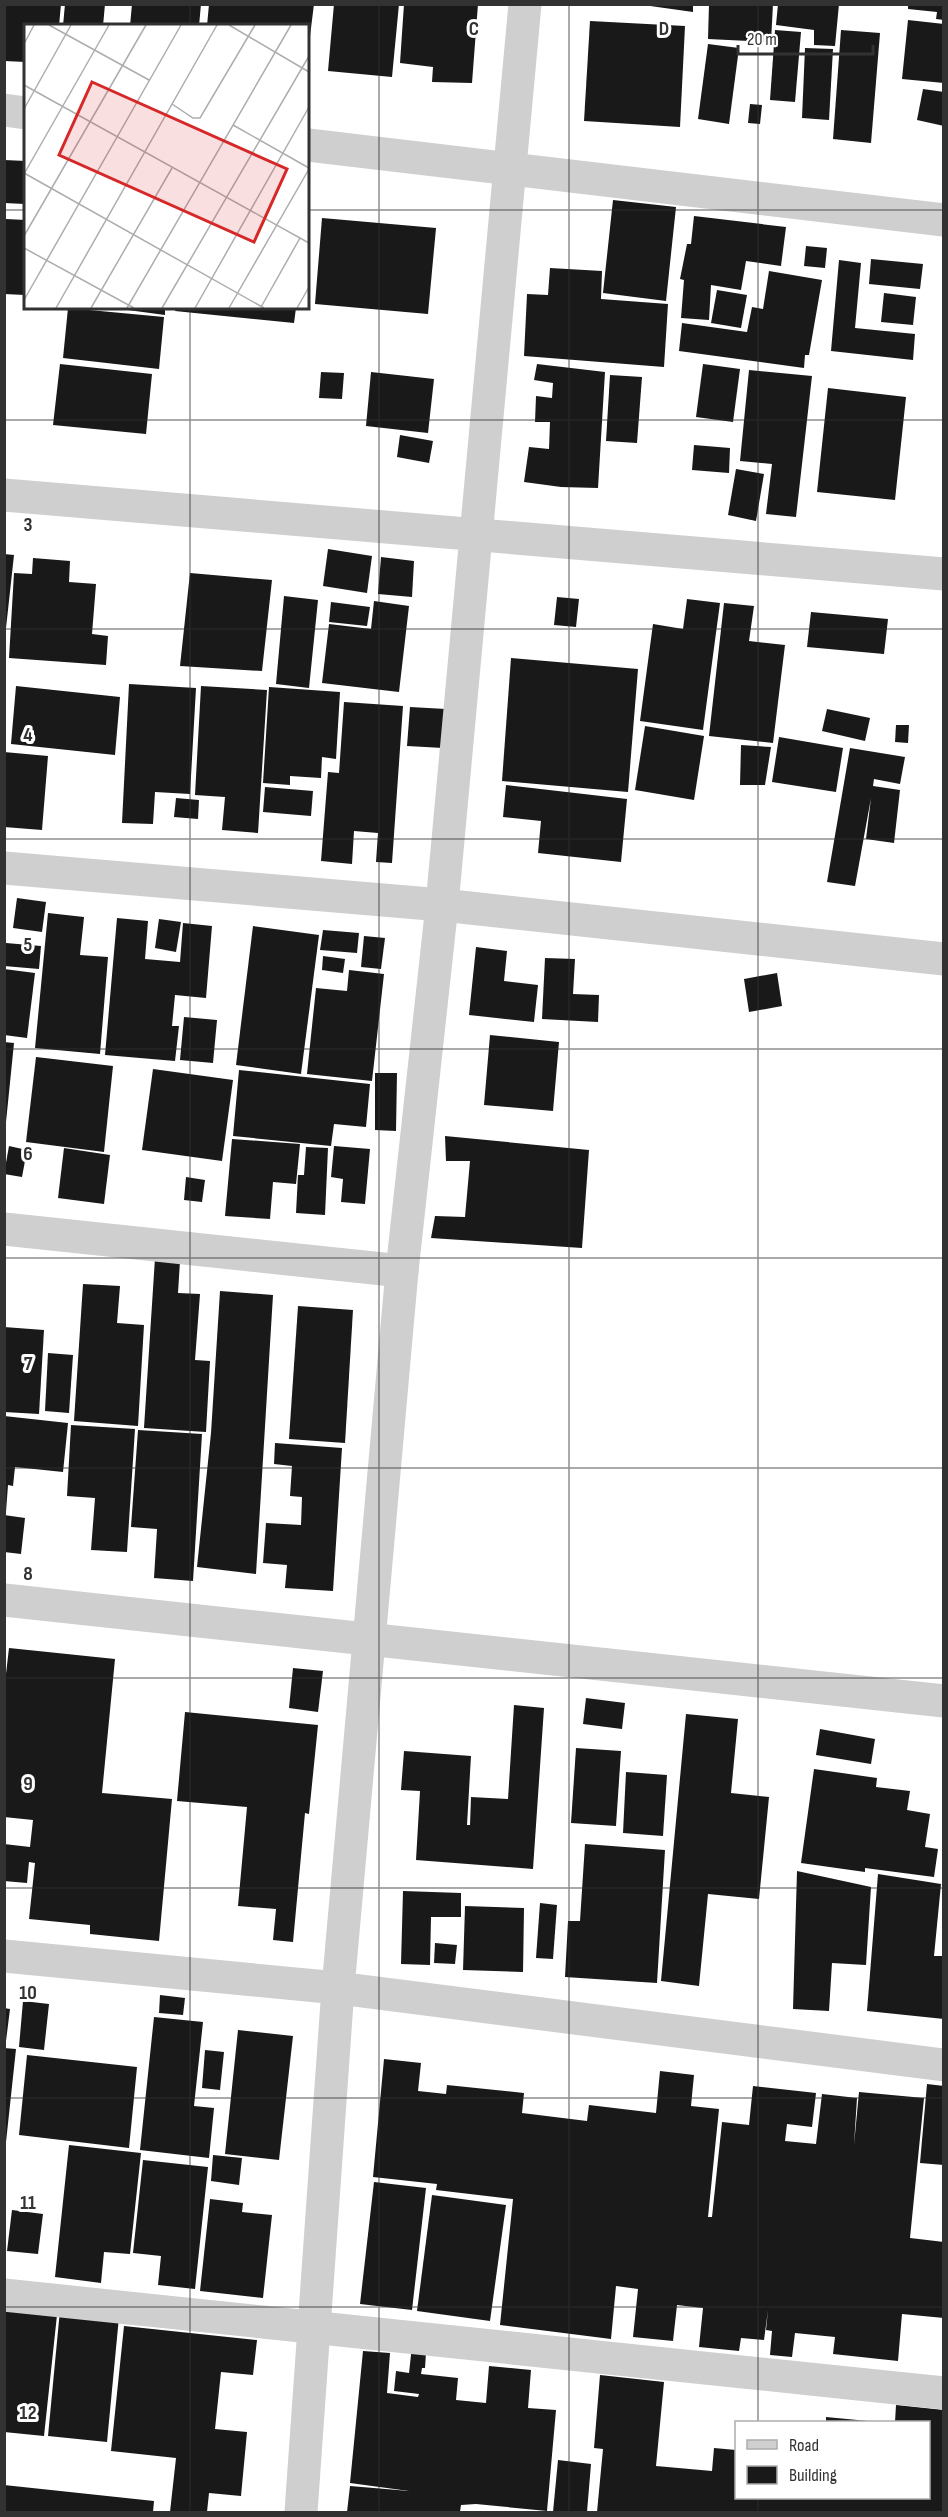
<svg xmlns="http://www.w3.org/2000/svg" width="948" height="2517" viewBox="0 0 948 2517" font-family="'Sofia Sans Condensed',sans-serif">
  <rect width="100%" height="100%" fill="#fff"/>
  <g fill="#191919">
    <polygon points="4,4 61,4 59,26 26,26 26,62 4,61"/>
    <polygon points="65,4 105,4 103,26 63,26"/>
    <polygon points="132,4 201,4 199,26 130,26"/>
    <polygon points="209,4 314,4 309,44 308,26 207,26"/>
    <polygon points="334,4 399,4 392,77 328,71"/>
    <polygon points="404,4 478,4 472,83 432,82 433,67 400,63"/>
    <polygon points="636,4 693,4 693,12"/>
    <polygon points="709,4 773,4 771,42 708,39"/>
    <polygon points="778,4 839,4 835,46 814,45 814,30 776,25"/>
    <polygon points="908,4 944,4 944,20 936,19 937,12 908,9"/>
    <polygon points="908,20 944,24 944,83 902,79"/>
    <polygon points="590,21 685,26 680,127 584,121"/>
    <polygon points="775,30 801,32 795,102 770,100"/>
    <polygon points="841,30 880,33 871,143 833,139"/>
    <polygon points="708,44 739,48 729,124 698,119"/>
    <polygon points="805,48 833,49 829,120 802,118"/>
    <polygon points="923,89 944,92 944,126 917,120"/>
    <polygon points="750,104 762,105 760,124 748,123"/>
    <polygon points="4,160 26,161 25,204 4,203"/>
    <polygon points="613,200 676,207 666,301 603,293"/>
    <polygon points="694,216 786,227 781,266 746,261 741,290 711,285 709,320 681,318 684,280 680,279 687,244 691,244"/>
    <polygon points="322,218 436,228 428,314 315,304"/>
    <polygon points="6,219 26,220 25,295 4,294"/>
    <polygon points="806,246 827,248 825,268 804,266"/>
    <polygon points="871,259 923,264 920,289 869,284"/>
    <polygon points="839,260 861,263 855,328 915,334 913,360 831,351"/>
    <polygon points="550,268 602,271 601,299 668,304 664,367 524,356 527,294 548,295"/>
    <polygon points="769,271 822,280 809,355 805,355 804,368 679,351 682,323 747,332 752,307 763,309"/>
    <polygon points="717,290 747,295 741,328 711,323"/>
    <polygon points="884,293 916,297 913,325 881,322"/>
    <polygon points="68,308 164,317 159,369 63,358"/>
    <polygon points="113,308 165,308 165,315"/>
    <polygon points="176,308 296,308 294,323 175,311"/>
    <polygon points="60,364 152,374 146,434 53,425"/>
    <polygon points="537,364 605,372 598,488 561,487 524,482 529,447 549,449 550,422 535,422 536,396 552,398 553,383 534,380"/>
    <polygon points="703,364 740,369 733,422 696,417"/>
    <polygon points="749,370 812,376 796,517 766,514 772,464 740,461"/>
    <polygon points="321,372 344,373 342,399 319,398"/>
    <polygon points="371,372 434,379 428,433 366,426"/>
    <polygon points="610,375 642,377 637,443 606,441"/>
    <polygon points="828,388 906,397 895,500 817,492"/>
    <polygon points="400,435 433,441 429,463 397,457"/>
    <polygon points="694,445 730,448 729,473 692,470"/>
    <polygon points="736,469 764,474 756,521 728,515"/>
    <polygon points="328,549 372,556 367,593 323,586"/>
    <polygon points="4,554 14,555 6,628 4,628"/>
    <polygon points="381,557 414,561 412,597 378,594"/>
    <polygon points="33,558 70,561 69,582 96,584 92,634 108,636 106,665 9,658 14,573 32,574"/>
    <polygon points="190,573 272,580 262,671 180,666"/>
    <polygon points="284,596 318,600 309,688 276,684"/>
    <polygon points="557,597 579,599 576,627 554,625"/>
    <polygon points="687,599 720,603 703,730 640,721 653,624 683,629"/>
    <polygon points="374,601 409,606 399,692 322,683 329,624 371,629"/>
    <polygon points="331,602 370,607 367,626 329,622"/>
    <polygon points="724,603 754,606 749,641 785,645 773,743 709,736"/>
    <polygon points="811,612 888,619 884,654 807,647"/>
    <polygon points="511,658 638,669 628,792 502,781"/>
    <polygon points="129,684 196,688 190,794 155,792 153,824 122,823"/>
    <polygon points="16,686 120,697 115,755 11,744"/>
    <polygon points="201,686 267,690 258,833 222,830 225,797 195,795"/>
    <polygon points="269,687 340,692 336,759 322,757 321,778 290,776 290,785 263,783"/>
    <polygon points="344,702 403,706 392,863 376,862 378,833 354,831 352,864 321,861 328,772 339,773"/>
    <polygon points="410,707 446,709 443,748 407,746"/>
    <polygon points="827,709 870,718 865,741 822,731"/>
    <polygon points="896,725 909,725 908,743 895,742"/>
    <polygon points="645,726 704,736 694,800 635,790"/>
    <polygon points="779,737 843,748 836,792 772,782"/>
    <polygon points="741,745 771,747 765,785 740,785"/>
    <polygon points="850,748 905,757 900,784 874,779 873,786 900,790 894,843 866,839 871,798 855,886 827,882"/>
    <polygon points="4,752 48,756 42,830 4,827"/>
    <polygon points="506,785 627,799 621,862 538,853 541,821 503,817"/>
    <polygon points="265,787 313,791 311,816 263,812"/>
    <polygon points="176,798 199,800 198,819 174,817"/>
    <polygon points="17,898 46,902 42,932 13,928"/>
    <polygon points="48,913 84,917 80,955 108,957 100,1054 35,1048"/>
    <polygon points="117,918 148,921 145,959 180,962 183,923 212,926 206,998 175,995 172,1026 179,1026 175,1061 105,1055"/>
    <polygon points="159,919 181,922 176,952 155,948"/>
    <polygon points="253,926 319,935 301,1074 236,1065"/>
    <polygon points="323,930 359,933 357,953 320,950"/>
    <polygon points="364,936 385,938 381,969 361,967"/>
    <polygon points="6,943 41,946 39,969 4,966"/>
    <polygon points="476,947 507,951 504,981 538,985 534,1022 469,1015"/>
    <polygon points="323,956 345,959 343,973 322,970"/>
    <polygon points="545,958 575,959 573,994 599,995 598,1022 542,1019"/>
    <polygon points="4,969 35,973 27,1038 4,1035"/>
    <polygon points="349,970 384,974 372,1081 307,1074 316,988 347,991"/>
    <polygon points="777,973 782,1006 749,1012 744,979"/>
    <polygon points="184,1017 217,1020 213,1063 180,1060"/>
    <polygon points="490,1035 559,1042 553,1111 484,1105"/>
    <polygon points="4,1042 14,1043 6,1122 4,1122"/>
    <polygon points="36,1057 113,1066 104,1152 26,1142"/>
    <polygon points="153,1069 233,1080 222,1161 142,1150"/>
    <polygon points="239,1070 370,1084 366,1127 334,1124 331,1146 233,1136"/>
    <polygon points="375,1073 397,1073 396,1131 375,1130"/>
    <polygon points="445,1136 589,1150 582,1248 431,1238 435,1216 465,1217 470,1161 446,1161"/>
    <polygon points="232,1139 300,1144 296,1184 273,1182 270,1219 225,1216"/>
    <polygon points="9,1146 27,1150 22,1177 4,1174"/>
    <polygon points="334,1146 370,1149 365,1204 341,1202 343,1179 331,1177"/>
    <polygon points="306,1147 328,1148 325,1215 296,1213 298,1175 304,1175"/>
    <polygon points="64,1148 110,1155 104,1204 58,1198"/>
    <polygon points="186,1177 205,1180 202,1202 184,1200"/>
    <polygon points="155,1258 180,1261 178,1293 200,1294 195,1360 210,1361 206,1432 144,1428"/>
    <polygon points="83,1284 120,1286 117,1323 144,1325 138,1426 74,1421"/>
    <polygon points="220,1291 273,1295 256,1574 197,1567 211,1433"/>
    <polygon points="298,1306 353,1310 345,1443 289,1439"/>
    <polygon points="4,1327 44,1330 39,1414 4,1412"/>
    <polygon points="48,1353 73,1355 69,1413 45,1411"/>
    <polygon points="4,1416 68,1423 63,1472 15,1467 13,1486 8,1485 6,1512"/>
    <polygon points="71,1425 135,1429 127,1552 91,1550 95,1498 67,1496"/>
    <polygon points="138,1430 202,1434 193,1581 154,1578 157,1529 131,1527"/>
    <polygon points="275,1443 342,1448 333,1591 285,1588 287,1565 263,1563 266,1523 301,1525 302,1497 290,1496 292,1466 274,1464"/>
    <polygon points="4,1515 25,1518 21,1554 4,1552"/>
    <polygon points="9,1648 115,1659 102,1793 172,1799 159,1941 90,1934 90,1925 29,1919 35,1863 29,1862 27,1883 4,1881 4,1844 30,1847 33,1820 4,1817 4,1691"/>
    <polygon points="293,1668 323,1671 318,1712 289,1708"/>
    <polygon points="586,1698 625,1703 622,1729 583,1724"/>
    <polygon points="514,1705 544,1708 533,1869 416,1860 420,1791 401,1790 404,1751 471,1756 467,1825 470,1825 471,1797 508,1799"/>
    <polygon points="185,1712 318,1725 309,1814 305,1813 293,1942 273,1940 276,1909 238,1906 247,1807 177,1801"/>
    <polygon points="686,1714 738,1719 731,1793 769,1797 759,1899 708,1894 699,1986 661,1981"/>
    <polygon points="820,1729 875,1739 871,1764 816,1755"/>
    <polygon points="576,1748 621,1751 616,1826 571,1823"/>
    <polygon points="814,1769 877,1778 876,1787 910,1791 907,1810 930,1814 925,1847 938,1849 934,1877 865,1868 865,1872 801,1863"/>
    <polygon points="626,1772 667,1775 663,1836 623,1833"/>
    <polygon points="585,1844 665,1850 657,1983 565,1977 568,1921 580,1921"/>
    <polygon points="797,1871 871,1887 866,1965 832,1963 829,2011 793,2009"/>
    <polygon points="878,1874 941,1884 934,1956 944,1956 944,2019 867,2011"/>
    <polygon points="403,1891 461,1893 461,1917 431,1917 430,1965 401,1964"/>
    <polygon points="540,1903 557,1905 553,1959 536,1958"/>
    <polygon points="465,1906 524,1908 523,1972 463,1970"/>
    <polygon points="435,1943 457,1945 455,1964 434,1963"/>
    <polygon points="160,1995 185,1998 183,2015 159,2013"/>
    <polygon points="23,2001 49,2004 44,2050 19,2047"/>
    <polygon points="4,2008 10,2009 6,2041 4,2041"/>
    <polygon points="154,2017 203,2022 194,2106 214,2108 209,2158 140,2150"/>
    <polygon points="238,2030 293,2036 279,2160 225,2154"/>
    <polygon points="4,2048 16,2049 6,2142 4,2142"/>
    <polygon points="205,2050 224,2052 220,2090 202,2088"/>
    <polygon points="27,2055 137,2067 129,2148 19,2135"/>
    <polygon points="384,2059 421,2063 418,2091 446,2094 447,2085 524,2093 522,2113 587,2121 589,2105 656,2113 660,2071 694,2075 691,2106 719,2109 708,2217 712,2217 722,2122 749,2125 753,2086 816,2093 812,2127 787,2124 785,2141 816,2144 822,2094 857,2098 854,2145 859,2092 924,2098 910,2238 944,2242 944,2318 902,2314 898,2361 833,2354 835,2337 795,2333 792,2357 770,2355 772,2331 766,2330 768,2310 764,2340 741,2338 739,2351 699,2347 703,2308 677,2305 673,2341 633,2337 638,2289 616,2286 611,2339 500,2325 513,2199 436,2190 437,2184 373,2177"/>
    <polygon points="927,2084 944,2086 944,2165 920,2163"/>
    <polygon points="69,2145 141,2153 130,2254 104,2252 101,2283 55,2277"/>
    <polygon points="213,2155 242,2158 239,2185 211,2181"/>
    <polygon points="143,2160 208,2167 195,2289 158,2285 161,2256 133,2253"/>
    <polygon points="374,2182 426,2188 412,2310 360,2304"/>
    <polygon points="432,2195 506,2205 490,2321 417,2311"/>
    <polygon points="210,2199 243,2203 242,2212 272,2215 263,2298 200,2291"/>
    <polygon points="12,2210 43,2214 38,2254 7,2251"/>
    <polygon points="4,2309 57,2315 44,2436 4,2432"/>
    <polygon points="60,2310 119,2317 107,2442 48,2436"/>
    <polygon points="124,2326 257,2340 253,2375 221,2372 215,2429 247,2432 241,2496 209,2493 207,2512 170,2512 176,2458 111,2451"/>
    <polygon points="413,2337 426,2353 425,2368 422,2368 421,2374 458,2378 456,2400 486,2403 489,2366 531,2370 528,2408 556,2410 547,2511 476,2504 461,2505 460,2512 347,2512 350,2486 409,2491 350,2483 363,2351 390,2353 387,2393 418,2397 419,2394 394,2391 396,2371 409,2373"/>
    <polygon points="600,2375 664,2382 656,2466 712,2471 714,2448 736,2450 736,2498 928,2498 928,2422 895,2422 896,2405 944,2410 944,2512 597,2512 603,2449 594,2448"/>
    <polygon points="826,2417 868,2421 868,2422 826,2422"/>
    <polygon points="558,2460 591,2464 587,2512 553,2512"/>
    <polygon points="4,2485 154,2501 153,2512 4,2512"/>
  </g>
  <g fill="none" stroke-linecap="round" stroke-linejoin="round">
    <g stroke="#cfcfcf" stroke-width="33">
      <polyline points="4,110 26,113"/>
      <polyline points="308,145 944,220"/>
      <polyline points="4,495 944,574"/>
      <polyline points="4,868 442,905 944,959"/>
      <polyline points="4,1229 402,1271"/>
      <polyline points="4,1600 944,1701"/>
      <polyline points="4,1956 338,1988 944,2065"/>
      <polyline points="4,2295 944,2393"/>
      <polyline points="301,2512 338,1988 402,1271 442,905 525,4"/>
    </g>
  </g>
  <path fill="none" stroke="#323232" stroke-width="1.5" stroke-opacity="0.55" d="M190 4V26M379 4V2512M569 4V2512M758 4V2422M4 210H26M308 210H944M190 308V2512M4 420H944M4 629H944M4 839H944M4 1049H944M4 1258H944M4 1468H944M4 1678H944M4 1888H944M4 2098H944M4 2307H944M758 2498V2512"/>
  <g transform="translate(24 24)">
    <rect width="285" height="285" fill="#fff"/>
    <path fill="none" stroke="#adadad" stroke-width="1.5" d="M25 1 125 56M205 1 285 48M0 20 10 1M0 61 285 219M148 80 169 94H176L231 1M0 85 47 1M209 101 285 144M0 149 240 284M0 150 85 1M0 212 122 1M0 224 110 284M0 276 157 1M237 283 276 214M32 284 193 1M67 284 148 144M103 284 267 1M138 284 285 32M171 284 285 83M205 284 285 145M273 284 285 263"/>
    <path fill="#d62828" fill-opacity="0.15" stroke="#d62828" stroke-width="3" d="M68 58 263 145 230 218 35 131Z"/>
    <rect width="285" height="285" fill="none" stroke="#323232" stroke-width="3"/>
  </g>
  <g font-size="20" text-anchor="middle" font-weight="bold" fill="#323232" stroke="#fff" stroke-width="6" stroke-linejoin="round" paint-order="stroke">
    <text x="474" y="35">C</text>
    <text x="664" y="35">D</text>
    <text x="28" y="531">3</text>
    <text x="28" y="741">4</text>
    <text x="28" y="951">5</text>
    <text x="28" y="1160">6</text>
    <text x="28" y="1370">7</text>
    <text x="28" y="1580">8</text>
    <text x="28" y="1790">9</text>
    <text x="28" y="1999">10</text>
    <text x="28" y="2209">11</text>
    <text x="28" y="2419">12</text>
  </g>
  <rect width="948" height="2517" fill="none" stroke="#323232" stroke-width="12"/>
  <rect x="735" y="2421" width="195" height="78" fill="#ffffff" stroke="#adadad" stroke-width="1.5"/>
  <rect x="747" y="2440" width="30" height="9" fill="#cfcfcf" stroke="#adadad" stroke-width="1.5"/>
  <text x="789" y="2451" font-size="18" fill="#323232">Road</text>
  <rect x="747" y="2466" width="30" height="18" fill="#191919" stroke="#adadad" stroke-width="1.5"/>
  <text x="789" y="2481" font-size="18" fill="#323232">Building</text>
  <path d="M738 45v9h135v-9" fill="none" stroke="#323232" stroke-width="3"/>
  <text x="747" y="45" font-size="18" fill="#323232" stroke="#ffffff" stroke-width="4.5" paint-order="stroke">20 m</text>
</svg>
